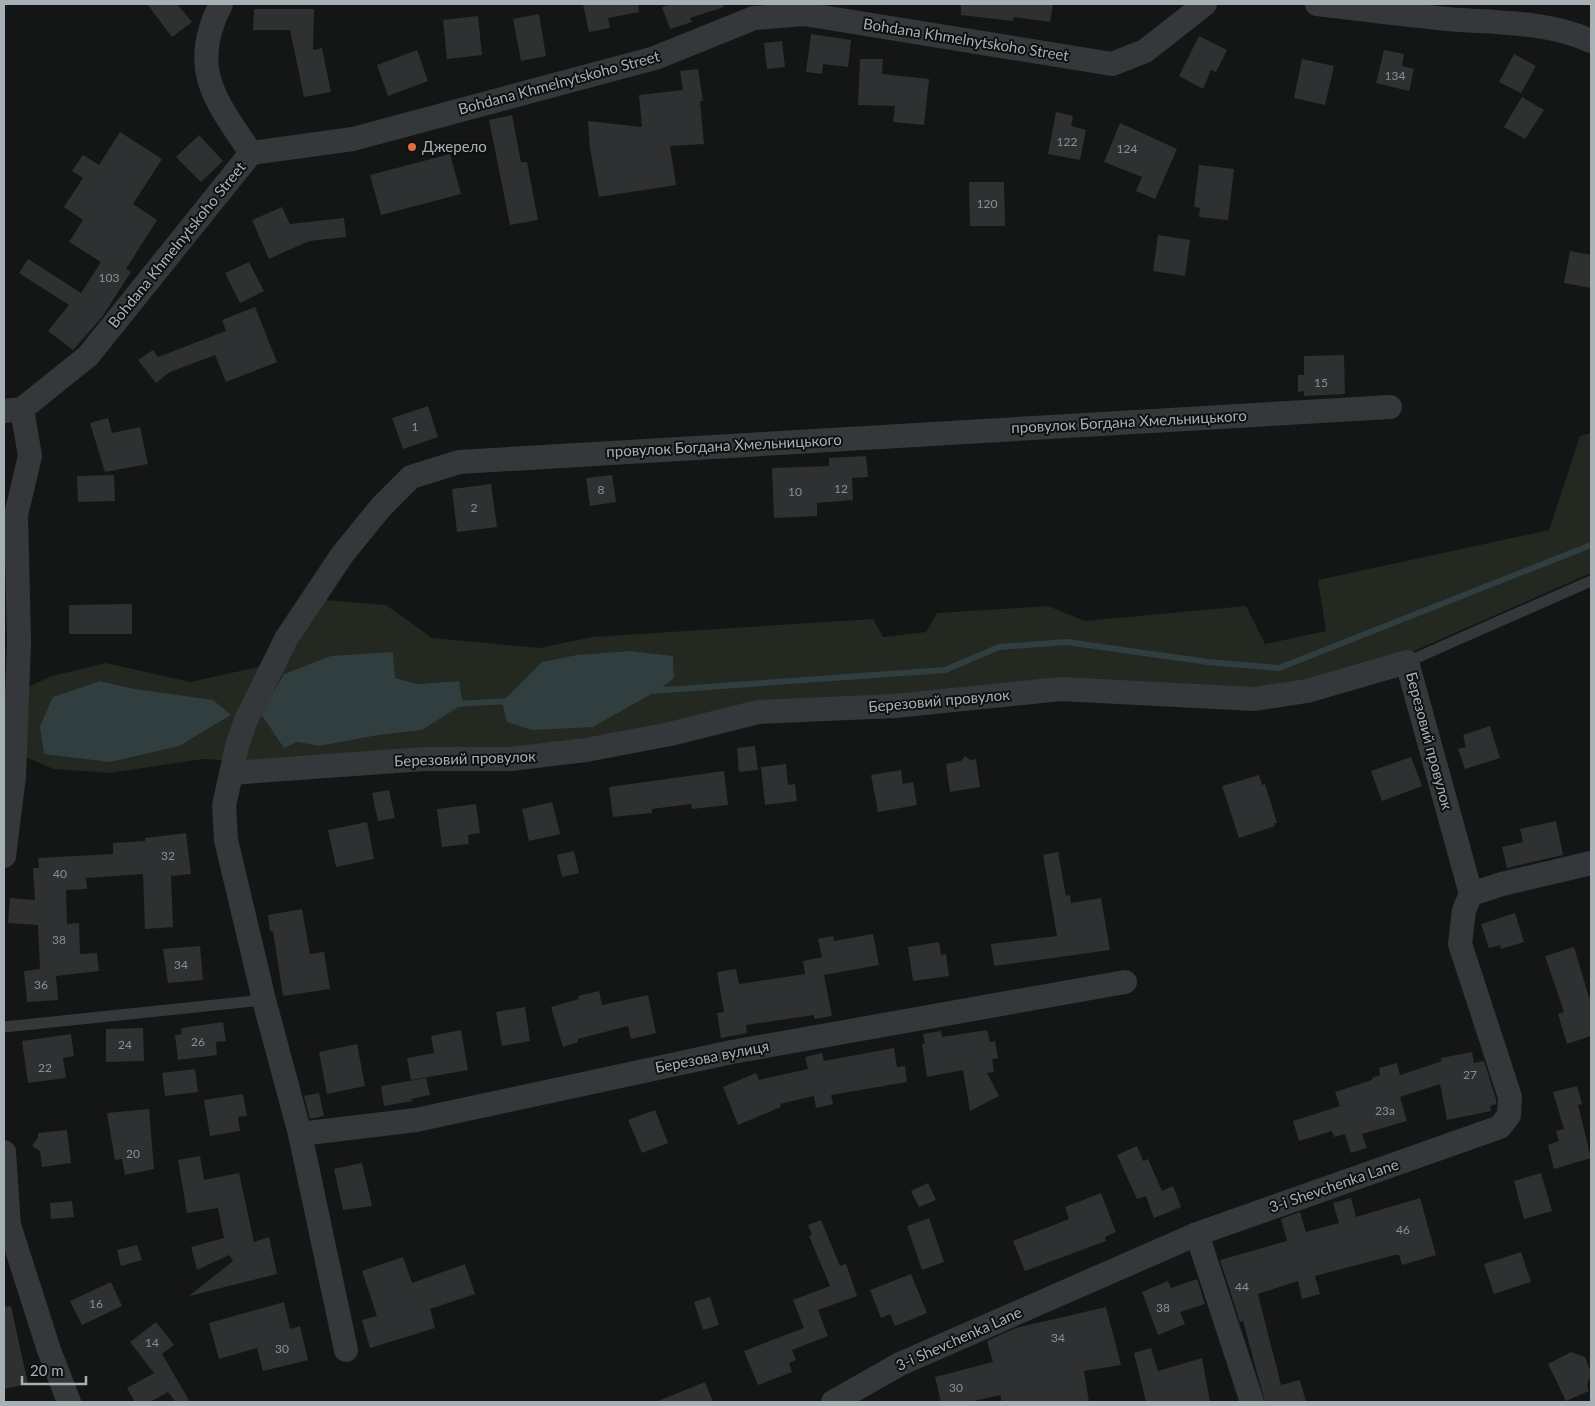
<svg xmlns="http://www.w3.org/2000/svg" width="1595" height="1406" viewBox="0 0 1595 1406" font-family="Lato,sans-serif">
  <rect width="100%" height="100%" fill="#141515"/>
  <path fill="#232821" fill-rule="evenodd" d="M1591 433V573L1405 655 1254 694 1061 683 586 744 301 765 203 759 110 773 54 769 4 748V698L52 676 106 663 190 682 286 661 326 600 386 605 432 638 540 648 592 637 873 619 883 637 926 632 937 613 1048 606 1085 621 1246 606 1265 644 1326 631 1318 580 1549 530 1580 436ZM393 652 395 678 418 684 458 681 422 730 379 735 319 746 297 742ZM673 656 674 678 659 690 593 727ZM100 681 135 689 44 754Z"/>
  <g fill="#313e3f">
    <polygon points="630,651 673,656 674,678 659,690 593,727 532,730 507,722 502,702 542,662 577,655"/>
    <polygon points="393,652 395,678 418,684 459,681 463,704 422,730 379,735 319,746 297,742 284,748 261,714 284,674 331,656"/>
    <polygon points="100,681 135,689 213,700 231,715 179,746 110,762 44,754 40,726 53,697"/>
  </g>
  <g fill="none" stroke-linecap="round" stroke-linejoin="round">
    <g stroke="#313e3f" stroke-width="6">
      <polyline points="651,691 945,670 999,647 1067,642 1208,662 1279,668 1591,545"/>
      <polyline points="456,704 509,701"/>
    </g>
  </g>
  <g fill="#2f3031">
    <polygon points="147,4 177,4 192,22 172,37"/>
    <polygon points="583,4 638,4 639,12 608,18 610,28 589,32"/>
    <polygon points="672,4 723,4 724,7 690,18 692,22 670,29 662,7"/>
    <polygon points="961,4 1053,4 1050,22 1014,17 1013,21 961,15"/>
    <polygon points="254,9 314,9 313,50 322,48 331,92 304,97 290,30 253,30"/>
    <polygon points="539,14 546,56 521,61 513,19"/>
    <polygon points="478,16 482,55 447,59 443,20"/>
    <polygon points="811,34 851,40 848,67 823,64 822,74 806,72"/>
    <polygon points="1199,36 1227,50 1216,72 1211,70 1203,89 1179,76"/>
    <polygon points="782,41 785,67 767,69 764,43"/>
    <polygon points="417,50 428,81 388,96 377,65"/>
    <polygon points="1384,50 1404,54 1402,66 1414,69 1409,91 1376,83"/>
    <polygon points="1514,54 1536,66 1521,93 1499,82"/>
    <polygon points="860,59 883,59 882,74 929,79 924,125 893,122 895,106 858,105"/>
    <polygon points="1302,59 1334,66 1325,105 1294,98"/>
    <polygon points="698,69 703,101 700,101 704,144 670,146 676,185 599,197 590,149 588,121 642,127 639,95 683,90 680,71"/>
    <polygon points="1522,97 1544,110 1525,139 1504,127"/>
    <polygon points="1056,112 1073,116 1071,126 1086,130 1080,160 1048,154"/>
    <polygon points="512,115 521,162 527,162 538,220 510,225 489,120"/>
    <polygon points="1120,123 1177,149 1155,199 1136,191 1142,177 1104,162"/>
    <polygon points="120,132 162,159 133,204 157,220 126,269 131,272 102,317 73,350 48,331 69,305 19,273 28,259 81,293 101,262 69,242 83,220 64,207 83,178 72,171 83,155 99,165"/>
    <polygon points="199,135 223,161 201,182 176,157"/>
    <polygon points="450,154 461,194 381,215 370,175"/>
    <polygon points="1199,165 1234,169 1228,220 1199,217 1200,208 1194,207"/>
    <polygon points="969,182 1004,182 1005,226 970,226"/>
    <polygon points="282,207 290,224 344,218 346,237 309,241 269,259 252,220"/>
    <polygon points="1158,235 1190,240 1185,276 1153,271"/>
    <polygon points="1570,251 1591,255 1591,288 1564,283"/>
    <polygon points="249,262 264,291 240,303 225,273"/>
    <polygon points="255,307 277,362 226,382 215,355 170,372 156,383 138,360 153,350 158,357 226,331 222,320"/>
    <polygon points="1344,355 1345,394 1304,396 1304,391 1298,392 1298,375 1304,375 1304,356"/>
    <polygon points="428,406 438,437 403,449 392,418"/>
    <polygon points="108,418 112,433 140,427 148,464 105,472 90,423"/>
    <polygon points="866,456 868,477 852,478 853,500 817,503 817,516 774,518 772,468 829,466 829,458"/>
    <polygon points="114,475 115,501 78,502 77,476"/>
    <polygon points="612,475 616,502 590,506 586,478"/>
    <polygon points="491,484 497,527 457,532 452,489"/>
    <polygon points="132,604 132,634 69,634 69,605"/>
    <polygon points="1490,726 1500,758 1465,769 1458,749 1466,747 1463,735"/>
    <polygon points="755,746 758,770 739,772 737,748"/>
    <polygon points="965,756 970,760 976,759 980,787 950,792 946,764 961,761"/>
    <polygon points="1411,757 1422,786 1382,801 1371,771"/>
    <polygon points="786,764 788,785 795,784 797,801 765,805 761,767"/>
    <polygon points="901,770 903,784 913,782 917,805 878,812 871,775"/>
    <polygon points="724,771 728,805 692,809 691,804 652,809 652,813 613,817 609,787"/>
    <polygon points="1259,775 1262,785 1265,784 1277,823 1274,823 1275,826 1239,838 1222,786"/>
    <polygon points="389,790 395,818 378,821 372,793"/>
    <polygon points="552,802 560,834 529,841 522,809"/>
    <polygon points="476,804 480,833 468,835 469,844 442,847 437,809"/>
    <polygon points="1556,821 1563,855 1507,868 1502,847 1523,842 1520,829"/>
    <polygon points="367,822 374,859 336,867 328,830"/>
    <polygon points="186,833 191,874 171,876 173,927 145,929 143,874 86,878 87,889 66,890 67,924 79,923 80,954 97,953 99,971 56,976 58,1000 27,1002 24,971 40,969 38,925 8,923 10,898 35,900 33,868 39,868 38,858 113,854 113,843 145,841 145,838"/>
    <polygon points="574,851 579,873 562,877 557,855"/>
    <polygon points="1058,852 1066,896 1070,895 1071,903 1101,898 1110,950 994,966 991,944 1057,936 1043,855"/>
    <polygon points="302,909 310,954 324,952 330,989 283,996 273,931 270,931 268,915"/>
    <polygon points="1515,913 1524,942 1501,949 1500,945 1489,948 1481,924"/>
    <polygon points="873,934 879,965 824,975 832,1016 814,1019 814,1015 746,1025 747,1033 721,1038 717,1013 724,1012 717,972 736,969 739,984 805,974 803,961 822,957 818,939 833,936 834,941"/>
    <polygon points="939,942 941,955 946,954 949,976 913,981 908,947"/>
    <polygon points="200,946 203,980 168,983 163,949"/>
    <polygon points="1574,947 1591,1004 1591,1036 1567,1044 1558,1014 1564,1012 1545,956"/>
    <polygon points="599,991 602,1005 648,995 656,1033 631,1039 628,1026 578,1039 578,1042 563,1047 551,1007 579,999 578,996"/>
    <polygon points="525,1007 530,1041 502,1046 496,1012"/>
    <polygon points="223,1022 226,1041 216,1042 217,1055 178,1060 175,1035 182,1034 181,1028"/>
    <polygon points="143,1028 144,1061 106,1062 106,1029"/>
    <polygon points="461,1030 468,1070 411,1080 407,1058 434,1053 431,1036"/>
    <polygon points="987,1030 990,1042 995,1041 998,1058 992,1059 994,1072 987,1073 999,1096 970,1111 963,1070 927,1077 922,1044 925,1043 923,1034 941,1031 942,1037"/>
    <polygon points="71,1034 74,1056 63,1058 66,1078 28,1083 22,1041"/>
    <polygon points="357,1044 365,1086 327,1094 319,1052"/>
    <polygon points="894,1048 897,1067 905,1066 907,1082 831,1095 833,1104 816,1108 814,1096 780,1104 781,1107 738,1125 723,1087 756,1073 759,1080 808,1069 805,1057 822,1053 824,1061"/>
    <polygon points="1472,1052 1474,1063 1484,1061 1496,1099 1496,1104 1490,1106 1491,1111 1447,1120 1440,1084 1400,1097 1407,1121 1362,1134 1367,1148 1351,1153 1345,1134 1334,1137 1332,1131 1299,1141 1293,1121 1340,1106 1335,1092 1372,1080 1372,1078 1380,1075 1379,1068 1397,1063 1400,1075 1442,1061 1441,1058"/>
    <polygon points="195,1069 198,1092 165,1096 162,1073"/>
    <polygon points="426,1078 430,1095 411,1099 412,1101 384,1106 381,1086"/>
    <polygon points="1577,1086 1582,1104 1578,1105 1591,1158 1554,1169 1548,1145 1559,1141 1556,1131 1564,1129 1553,1092"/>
    <polygon points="319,1093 324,1116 310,1119 304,1096"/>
    <polygon points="243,1094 247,1116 238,1117 240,1131 210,1136 204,1100"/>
    <polygon points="149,1109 154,1169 125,1175 122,1159 115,1160 107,1113"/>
    <polygon points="655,1110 668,1143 642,1153 628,1120"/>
    <polygon points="67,1130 71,1163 42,1167 40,1151 32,1146 38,1138 38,1133"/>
    <polygon points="1137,1146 1143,1161 1148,1159 1162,1191 1173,1186 1181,1207 1154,1218 1146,1196 1137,1199 1117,1155"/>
    <polygon points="200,1156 204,1180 239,1173 254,1242 269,1237 277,1274 189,1296 233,1261 229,1255 197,1270 191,1247 224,1238 218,1208 187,1213 178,1160"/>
    <polygon points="362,1163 372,1206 343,1210 334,1169"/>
    <polygon points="1541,1173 1552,1211 1524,1219 1514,1181"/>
    <polygon points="928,1183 936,1200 919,1207 911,1191"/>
    <polygon points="1101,1193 1116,1232 1105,1237 1106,1241 1025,1271 1013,1241 1069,1219 1065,1207"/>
    <polygon points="1351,1198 1356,1217 1420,1198 1436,1255 1402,1265 1399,1255 1395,1255 1315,1276 1320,1294 1302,1299 1298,1281 1258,1294 1281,1385 1300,1380 1306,1402 1265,1402 1243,1321 1240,1322 1220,1260 1287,1241 1281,1219 1300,1212 1306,1232 1339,1223 1333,1203"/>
    <polygon points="72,1201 74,1217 51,1219 50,1203"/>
    <polygon points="929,1218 944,1262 922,1270 907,1226"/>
    <polygon points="821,1220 840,1266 846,1264 857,1296 818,1310 828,1336 792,1350 796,1360 789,1363 792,1372 758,1385 744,1351 804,1328 793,1300 830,1286 809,1236 812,1235 808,1225"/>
    <polygon points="137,1245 142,1260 121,1266 117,1250"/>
    <polygon points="1521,1252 1531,1282 1494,1294 1484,1264"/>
    <polygon points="403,1257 412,1283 465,1264 475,1294 430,1309 435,1328 370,1348 362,1320 377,1316 362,1271"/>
    <polygon points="911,1274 927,1313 895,1326 890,1314 881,1318 870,1290"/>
    <polygon points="1197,1279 1205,1304 1180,1312 1185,1324 1158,1335 1142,1292 1168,1281 1171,1288"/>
    <polygon points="111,1282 122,1306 82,1325 70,1301"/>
    <polygon points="710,1297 719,1325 703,1330 694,1302"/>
    <polygon points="284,1302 290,1329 300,1326 308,1360 263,1371 257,1348 219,1359 209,1323"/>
    <polygon points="11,1306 28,1384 4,1389 4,1307"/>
    <polygon points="1106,1307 1121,1365 1084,1371 1089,1402 1001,1402 1001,1395 969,1402 941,1402 935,1377 993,1362 987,1341 1016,1328"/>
    <polygon points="156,1322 174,1345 162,1354 190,1402 176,1402 168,1392 150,1402 135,1402 127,1388 154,1373 130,1342"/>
    <polygon points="1151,1348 1158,1371 1202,1358 1210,1402 1146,1402 1134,1353"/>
    <polygon points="1571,1352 1585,1357 1591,1373 1587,1385 1589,1391 1566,1401 1548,1364"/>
    <polygon points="705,1382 713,1402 658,1402 658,1401"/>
  </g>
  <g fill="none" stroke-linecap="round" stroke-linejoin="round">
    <g stroke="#35383a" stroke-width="11">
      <polyline points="1407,662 1591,581"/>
      <polyline points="4,1027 264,1000"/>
    </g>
    <g stroke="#35383a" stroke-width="24">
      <path d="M221 4C188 68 215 100 251 153"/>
      <path d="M1317 4C1361 9 1404 15 1447 19 1495 23 1547 21 1591 41"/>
      <polyline points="4,411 22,409 88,356 251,153 353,139 655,58 754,18 804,14 1112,64 1145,51 1205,4"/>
      <polyline points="231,773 424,759 511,759 586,750 670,734 758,712 895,706 1061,689 1254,699 1307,691 1407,662 1471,894"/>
      <polyline points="4,856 14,777 19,642 16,515 30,456 22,409"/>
      <polyline points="300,1134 416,1120 732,1052 1125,982"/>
      <polyline points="4,1152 9,1225 49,1350 69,1402"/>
      <polyline points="1197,1234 1252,1402"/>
      <polyline points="346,1350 300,1134 264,1000 226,840 224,806 237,746 246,720 286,639 342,555 381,507 411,477 459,462 1390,407"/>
      <polyline points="833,1402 900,1364 1197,1234 1500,1127 1509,1115 1510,1097 1460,944 1464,910 1471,894 1502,884 1591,863"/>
    </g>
  </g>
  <circle fill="#dc6c45" stroke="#0f1010" stroke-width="2" cx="412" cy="147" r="5"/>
  <g text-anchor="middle" stroke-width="4" stroke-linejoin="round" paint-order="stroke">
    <g font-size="12" fill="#899093">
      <text x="1395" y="80">134</text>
      <text x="1067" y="146">122</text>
      <text x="1127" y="153">124</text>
      <text x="987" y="208">120</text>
      <text x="109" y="282">103</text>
      <text x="1321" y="387">15</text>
      <text x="415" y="431">1</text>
      <text x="841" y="493">12</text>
      <text x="601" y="494">8</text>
      <text x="795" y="496">10</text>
      <text x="474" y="512">2</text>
      <text x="168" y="860">32</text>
      <text x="60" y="878">40</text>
      <text x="59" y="944">38</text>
      <text x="181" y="969">34</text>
      <text x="41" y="989">36</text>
      <text x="198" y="1046">26</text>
      <text x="125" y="1049">24</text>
      <text x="45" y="1072">22</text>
      <text x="1470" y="1079">27</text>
      <text x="1385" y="1115">23а</text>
      <text x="133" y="1158">20</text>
      <text x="1403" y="1234">46</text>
      <text x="1242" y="1291">44</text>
      <text x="96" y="1308">16</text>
      <text x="1163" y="1312">38</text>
      <text x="1058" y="1342">34</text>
      <text x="152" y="1347">14</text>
      <text x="282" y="1353">30</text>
      <text x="956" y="1392">30</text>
    </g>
    <g font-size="15" fill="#a7b0b4" stroke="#0f1010">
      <text transform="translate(966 40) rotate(9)" y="5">Bohdana Khmelnytskoho Street</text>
      <text transform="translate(559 83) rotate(-15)" y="5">Bohdana Khmelnytskoho Street</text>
      <text transform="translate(177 245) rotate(-51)" y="5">Bohdana Khmelnytskoho Street</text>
      <text transform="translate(1129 422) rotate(-3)" y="5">провулок Богдана Хмельницького</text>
      <text transform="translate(724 446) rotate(-3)" y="5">провулок Богдана Хмельницького</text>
      <text transform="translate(939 701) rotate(-5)" y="5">Березовий провулок</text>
      <text transform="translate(1429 741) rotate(75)" y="5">Березовий провулок</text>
      <text transform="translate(465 759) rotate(-2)" y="5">Березовий провулок</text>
      <text transform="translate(712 1057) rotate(-11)" y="5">Березова вулиця</text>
      <text transform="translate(1334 1186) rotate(-19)" y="5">3-i Shevchenka Lane</text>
      <text transform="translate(959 1339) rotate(-24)" y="5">3-i Shevchenka Lane</text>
    </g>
    <g font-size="15" fill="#a7b0b4" stroke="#0f1010" text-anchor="start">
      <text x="422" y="152">Джерело</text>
    </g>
  </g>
  <rect width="1595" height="1406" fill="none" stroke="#a7b0b4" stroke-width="10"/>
  <path d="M22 1376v8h64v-8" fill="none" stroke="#a7b0b4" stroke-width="2.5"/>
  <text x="30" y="1376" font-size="15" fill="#a7b0b4" stroke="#0f1010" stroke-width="4" paint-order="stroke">20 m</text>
</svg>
